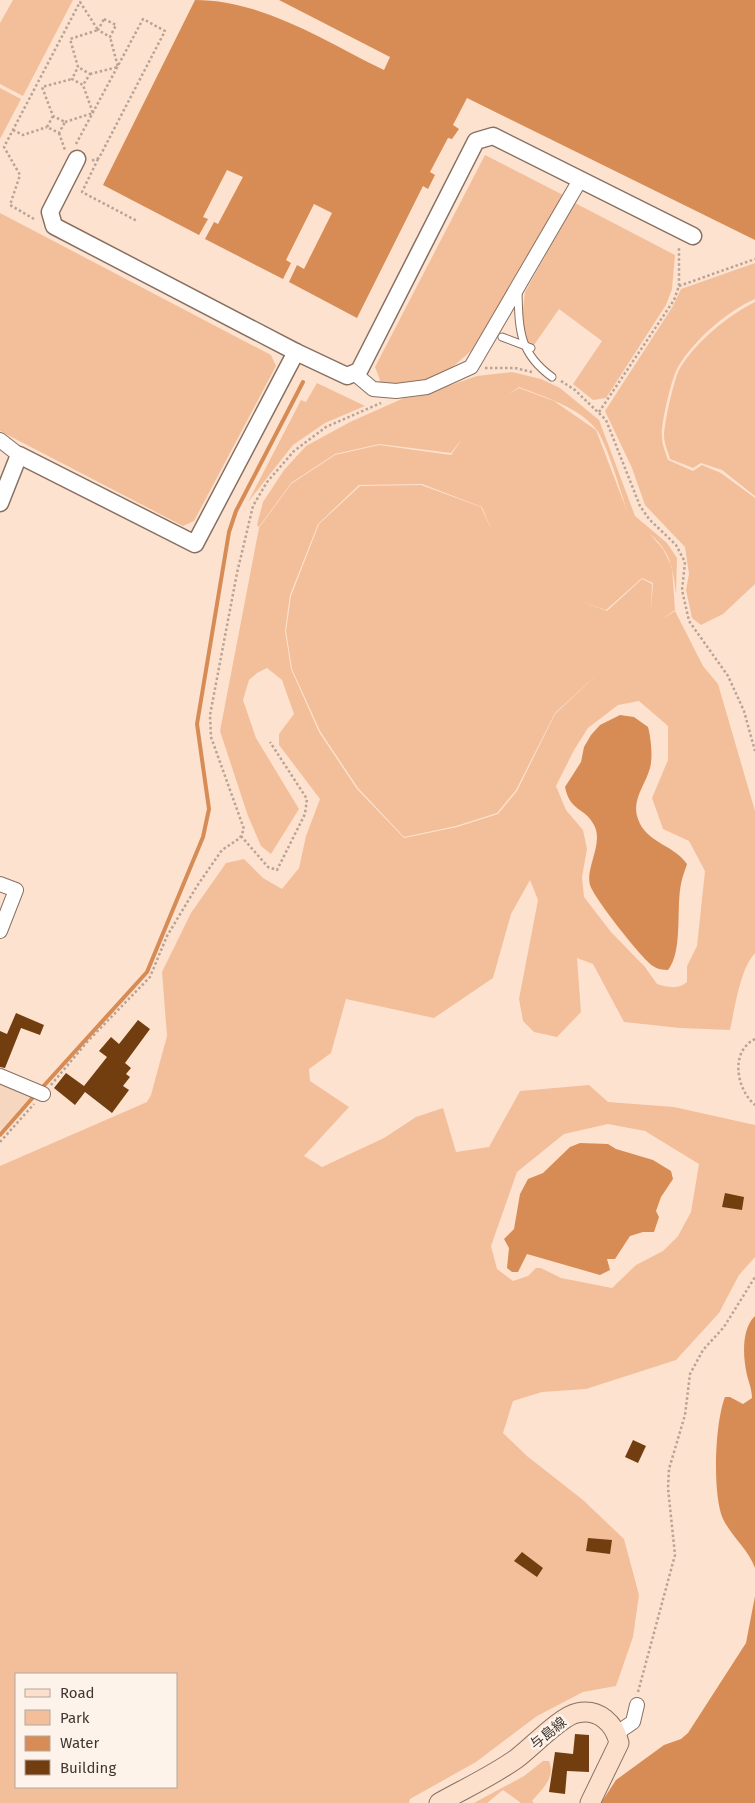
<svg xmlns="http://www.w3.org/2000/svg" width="755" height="1803" viewBox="0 0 755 1803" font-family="'Fira Sans','Noto Sans JP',sans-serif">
  <rect width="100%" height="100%" fill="#fde2d0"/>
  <polygon fill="#f6d6bf" points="0,1080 33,1094 0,1131"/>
  <g fill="#f3bf9a" fill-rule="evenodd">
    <polygon points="13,0 73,0 23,96 0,84 0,23"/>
    <polygon points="0,88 21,99 0,139"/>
    <polygon points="485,155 565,196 471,351 448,371 424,382 403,383 389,387 378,384 380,380 375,367"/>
    <polygon points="575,203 675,255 672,289 666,305 606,398 593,400 573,384 602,341 559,309 534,345 526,340 522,318 525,292"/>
    <polygon points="0,213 271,355 276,366 194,521 183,526 0,431"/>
    <path d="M755 263V299C727 311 694 340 678 367 672 376 660 427 662 438 662 445 666 453 668 460L693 471 702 465 721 473 755 498V584L723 614 701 625 692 618 686 590 689 574 685 547 645 505 632 468 605 411 673 306 681 289Z"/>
    <path d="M755 302V496L722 470 701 463 693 468 670 459C668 452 664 443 664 436 664 424 674 378 680 368 697 341 727 316 755 302Z"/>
    <path d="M512 372 541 379 560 388 599 420 635 516 667 543 677 558 676 594C673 568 671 552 650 534L663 549 672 567 675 610 661 620 675 611 703 666 718 684 755 811V953C740 969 735 1008 730 1030L680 1028 624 1022 593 964 577 958 581 1012 557 1037 534 1032 523 1021 519 999 538 900 530 880 511 914 493 978 434 1018 346 999 331 1053 309 1069 310 1081 349 1107 304 1156 322 1167 384 1138 416 1117 443 1108 456 1152 489 1147 520 1091 589 1085 608 1102 674 1107 755 1125V1257L739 1275 719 1313 676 1360 586 1389 542 1392 513 1401 503 1433 527 1456 583 1500 624 1539 639 1595 633 1637 616 1686 583 1692 537 1716 476 1762 410 1799 409 1803H0V1166L147 1102 151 1095 167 1036 162 972 191 913 226 863 244 859 263 878 282 889 299 868 306 836 320 799 279 745V734L294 714 282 680 267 668 257 673 249 680 243 700 256 738 299 809 271 854 261 846 248 816 220 731 259 528 291 484 335 455 379 445 451 455 462 439 451 453 379 444 335 454 291 483 259 527 257 525 263 502 284 470 306 446 350 422 404 398 419 396 477 376ZM519 387C545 397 578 407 596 429 607 442 622 497 629 516L596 430 554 401 519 388 509 394ZM422 484 482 507 492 531 481 507 421 485 360 486 319 524 291 596 286 631 292 669 320 731 358 788 404 837 456 826 497 813 516 790 555 713 602 670 555 714 517 791 498 814 457 827 404 838 357 789 319 732 291 669 285 631 290 595 318 524 359 485ZM642 578 653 583 651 611 652 584 642 579 607 611 582 602 606 610ZM639 701 668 726V760L652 798 663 829 689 841 705 871 697 946 687 966V982C678 990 668 987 657 984L645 967 611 932 584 897 582 877 587 849 583 830 566 810 556 786 574 750 588 728 618 705ZM608 1124 645 1131 699 1164 691 1212 678 1236 663 1251 636 1265 612 1288 561 1278 541 1268H536L528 1276 513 1281 497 1269 491 1246 517 1172 564 1134ZM16 1674H176V1787H16Z"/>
    <polygon points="317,383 365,406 325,423 293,445 248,502 301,400 306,402"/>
    <path d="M543 1761H549C556 1778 542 1789 532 1801L534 1803H521L503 1790 487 1803H474L524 1776Z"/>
  </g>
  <g fill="#d68c54">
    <path d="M195 0C263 0 324 41 384 70L390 57 279 0H755V240L467 98 453 125 459 129 452 139 448 138 430 172 435 175 428 189 423 186 357 318 289 282 297 265 304 269 332 213 314 204 286 260 291 263 283 279 205 239 214 222 218 224 243 177 227 170 203 217 208 219 199 235 103 185Z"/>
    <path d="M620 715 634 717 648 727C651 738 653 757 650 768 645 786 631 800 638 819 646 843 673 844 687 864 685 871 682 877 681 884 676 907 683 952 668 970 663 970 657 969 653 966 642 959 594 898 590 885 585 868 604 843 594 825 585 807 570 812 565 787L581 762 584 747 591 735 600 725Z"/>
    <polygon points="580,1143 608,1144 616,1149 653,1160 671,1171 673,1179 661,1197 656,1211 659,1217 654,1232 643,1232 630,1236 615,1259 607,1259 610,1270 600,1275 527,1254 518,1272 512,1272 507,1268 509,1248 504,1239 514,1229 520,1194 528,1179 543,1173 570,1147"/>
    <path d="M755 1316V1568C748 1549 732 1537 723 1519 712 1494 715 1422 725 1397H730L743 1404 752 1398C752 1390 749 1383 747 1375 743 1358 741 1329 755 1316Z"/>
    <polygon points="755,1596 755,1803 601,1803 616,1780 664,1745 681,1739 688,1733 746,1643"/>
  </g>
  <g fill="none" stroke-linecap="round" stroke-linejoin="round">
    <g stroke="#d68c54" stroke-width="4">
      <polyline points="40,1090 147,972 203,837 209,809 197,724 229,532 236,511 303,382"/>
      <polyline points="0,1135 35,1095"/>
    </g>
  </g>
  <g fill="#723e0f">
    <polygon points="16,1013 44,1025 40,1035 21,1028 5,1068 0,1067 0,1031 7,1034"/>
    <polygon points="138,1020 150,1029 125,1063 131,1068 126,1074 130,1077 123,1086 129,1090 112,1113 85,1092 75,1105 54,1088 66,1073 84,1086 107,1057 99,1051 111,1037 119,1044"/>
    <polygon points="725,1193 744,1197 742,1210 722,1207"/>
    <polygon points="633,1440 646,1446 638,1463 625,1457"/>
    <polygon points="588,1538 612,1540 610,1554 586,1551"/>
    <polygon points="522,1552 543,1568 537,1577 514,1561"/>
    <polygon points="575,1734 589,1735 589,1772 567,1771 565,1794 549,1792 555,1752 573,1754"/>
  </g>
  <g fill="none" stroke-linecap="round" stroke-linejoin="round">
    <g stroke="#887060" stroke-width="9">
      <g id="service">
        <path d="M518 292C519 330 519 353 552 377"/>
        <polyline points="502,337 531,348"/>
      </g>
    </g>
    <g stroke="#887060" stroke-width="16">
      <g id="minor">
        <polyline points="354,373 373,389 396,391 427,387 471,367 580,180"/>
        <polyline points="0,440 19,455"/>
        <polyline points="0,884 16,890 0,931"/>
        <polyline points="0,1076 43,1094"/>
        <polyline points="617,1733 633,1722 637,1705"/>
      </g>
    </g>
    <g stroke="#887060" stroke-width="19">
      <g id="tertiary">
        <polyline points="77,159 50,212 54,226 296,352 347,376 359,371 476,141 493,136 693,236"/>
        <polyline points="0,503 19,455 195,544 296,352"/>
      </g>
    </g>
    <g stroke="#887060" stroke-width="21">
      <path id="secondary" d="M439 1803C464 1789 492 1776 516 1759 531 1748 561 1716 577 1713 599 1708 615 1724 619 1743L590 1803"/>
    </g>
    <g stroke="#b8a395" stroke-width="2.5" stroke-dasharray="2.5 2.5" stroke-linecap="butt">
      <polygon points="104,19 116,25 110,37 98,30"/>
      <polyline points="90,74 118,67 110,37"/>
      <polyline points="53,116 47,127 59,133 65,122 53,116 42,87 72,79"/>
      <polyline points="65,122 93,113 83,85"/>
      <polyline points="13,130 23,135 47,127"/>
      <polyline points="59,133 65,150"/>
      <polyline points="76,144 143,19 165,31 99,158 91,161"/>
      <polyline points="98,159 82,192 137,221"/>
      <polyline points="34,219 10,205 20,175 4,147 80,2 98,30 70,39 78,67 72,79 83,85 90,74 78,67"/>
      <polyline points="679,286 755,259"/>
      <polyline points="485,368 515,368 532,372"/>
      <polyline points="561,381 575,390 606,420 640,506 649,519 676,545 685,562 682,590 689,621 728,676 744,711 755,751"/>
      <polyline points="599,412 674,300 679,286 679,246"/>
      <polyline points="241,836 268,867 277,870 305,814 307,799 270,742"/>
      <path d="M755 1039C729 1052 737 1090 755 1105"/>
      <polyline points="51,1085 87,1042 150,977 167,936 197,886 222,850 240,838 244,829 211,737 210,715 237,573 253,506 267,482 294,451 326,427 381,403"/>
      <polyline points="0,1142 34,1104"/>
      <polyline points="638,1692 675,1555 668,1488 669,1469 685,1415 690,1374 703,1350 724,1327 755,1277"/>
    </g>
    <use href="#service" stroke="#fff" stroke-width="7"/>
    <use href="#minor" stroke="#fff" stroke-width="14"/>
    <use href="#tertiary" stroke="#fff" stroke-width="16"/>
    <use href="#secondary" stroke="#fce0cb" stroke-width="19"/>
  </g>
  <g text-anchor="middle" stroke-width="5" stroke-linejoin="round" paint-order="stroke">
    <g font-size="14" fill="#413730" stroke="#fef3eb">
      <text transform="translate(548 1733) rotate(-39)" y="5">与島線</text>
    </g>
  </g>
  <rect x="15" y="1673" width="162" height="115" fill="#fef3eb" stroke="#b2a8a0"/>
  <rect x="25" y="1689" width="25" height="8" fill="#fce0cb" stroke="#b2a8a0"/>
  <text x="60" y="1698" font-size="15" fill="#413730">Road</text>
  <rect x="25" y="1710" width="25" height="15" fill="#f3bf9a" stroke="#b2a8a0"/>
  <text x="60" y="1723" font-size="15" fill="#413730">Park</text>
  <rect x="25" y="1736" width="25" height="15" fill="#d68c54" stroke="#b2a8a0"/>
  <text x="60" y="1748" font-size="15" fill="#413730">Water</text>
  <rect x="25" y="1760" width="25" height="15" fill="#723e0f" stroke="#b2a8a0"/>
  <text x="60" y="1773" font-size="15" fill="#413730">Building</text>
</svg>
